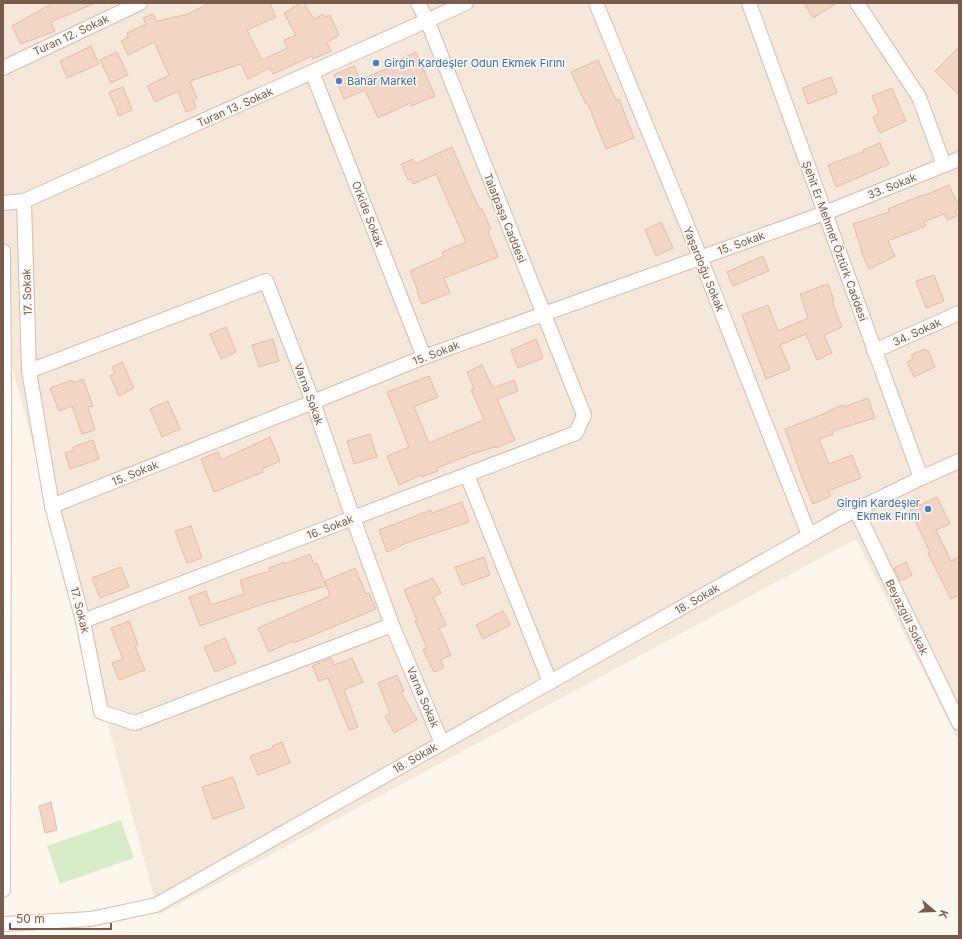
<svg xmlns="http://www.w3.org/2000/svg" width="962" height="939" viewBox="0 0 962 939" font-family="Inter,sans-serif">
  <rect width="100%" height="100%" fill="#fdf6ec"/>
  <polygon fill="#f5e8da" points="3,3 959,3 959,742 856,539 159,915 3,333"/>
  <polygon fill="#d8ecc9" points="121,820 134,858 60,884 47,846"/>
  <g fill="#f3d5c3" stroke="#e6bba3">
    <polygon points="53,3 95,3 51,22 55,31 21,44 12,26"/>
    <polygon points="210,3 270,3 276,17 247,30 262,60 287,48 284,40 296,35 284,13 301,3 304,3 314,19 323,14 325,17 330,15 339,35 327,43 331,51 313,59 312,56 273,74 270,68 248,79 241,64 190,81 197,98 193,100 196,108 186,112 178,91 155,102 147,86 169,75 154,42 128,55 121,41 128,37 127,33 146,24 143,18 153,14 157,21 188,14"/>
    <polygon points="804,3 837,3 813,18"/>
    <polygon points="91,46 99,64 67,78 60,61"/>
    <polygon points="959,47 959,95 935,71"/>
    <polygon points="117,52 128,75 111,83 100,60"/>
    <polygon points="416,52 435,96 411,106 410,103 378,118 365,90 344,99 334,75 354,66 360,80 393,66 392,63"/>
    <polygon points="598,60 616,100 619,99 634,138 606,149 588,104 586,104 571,72"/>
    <polygon points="831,77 837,93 808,104 802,88"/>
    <polygon points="123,87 132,110 119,116 109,92"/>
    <polygon points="892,88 906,121 880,133 873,117 879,113 872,96"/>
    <polygon points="880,143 889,164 836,187 828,165 863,152 863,150"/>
    <polygon points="452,147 472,193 480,209 482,209 491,229 488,231 498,257 444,278 450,293 422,304 417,292 418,291 410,271 444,256 442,252 466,242 436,174 413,184 411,179 408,180 401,164 413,159 415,164"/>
    <polygon points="949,185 959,207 959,209 955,211 957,216 947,220 944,214 924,222 926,226 888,241 895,256 869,269 861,251 862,251 853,224 889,212 888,209 922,195 923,196"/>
    <polygon points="661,222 673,248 656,256 645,230"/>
    <polygon points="763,256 769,271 733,286 727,272"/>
    <polygon points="934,275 944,301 926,308 916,281"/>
    <polygon points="828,284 834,300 832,301 842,327 824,335 832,353 817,360 806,334 780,345 790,369 766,379 742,315 768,305 778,331 808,318 800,294"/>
    <polygon points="226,327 236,352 221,359 210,334"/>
    <polygon points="273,339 279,361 259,367 252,345"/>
    <polygon points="536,339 543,358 518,368 511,350"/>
    <polygon points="925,349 926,351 928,350 935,367 914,377 907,362 913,359 911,355"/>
    <polygon points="122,362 134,388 119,396 110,376 115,373 112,367"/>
    <polygon points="482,365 493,388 514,380 518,391 497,399 515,440 496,448 495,447 469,455 437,468 438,471 422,477 421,475 399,485 387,456 409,447 387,392 429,376 438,397 414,407 429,443 483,420 484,419 471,390 474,389 467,372"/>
    <polygon points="83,379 93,406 88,407 95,430 82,434 72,406 59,411 50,388 72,380 73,383"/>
    <polygon points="868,398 875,418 832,431 833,434 819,439 829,464 852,455 861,478 828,491 831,496 813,504 801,475 785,429 826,413 826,412 843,405 844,407"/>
    <polygon points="168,401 180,429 162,437 150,409"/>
    <polygon points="370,434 377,457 354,464 347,441"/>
    <polygon points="270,437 280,461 262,469 263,472 214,492 201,459 218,452 221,460"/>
    <polygon points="93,440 99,459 70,469 65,453 74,450 73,447"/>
    <polygon points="937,497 950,524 936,530 951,561 959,557 959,595 951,599 928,553 930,552 910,510"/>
    <polygon points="462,502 469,522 406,543 387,552 379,530 431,510 432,513"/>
    <polygon points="191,526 202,558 187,563 175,531"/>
    <polygon points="310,554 314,564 317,563 326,586 266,603 200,626 189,597 206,591 211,605 244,594 240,580 270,571 269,568 284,562 285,564"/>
    <polygon points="484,557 490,575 462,585 455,567"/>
    <polygon points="906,562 912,575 900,581 894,568"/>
    <polygon points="121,567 129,587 100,598 92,578"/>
    <polygon points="355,568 366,594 369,593 376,609 294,643 293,641 269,652 258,628 330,596 325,581"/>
    <polygon points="433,578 441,593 433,597 446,625 439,628 451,655 441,660 444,668 434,672 423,650 427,648 415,621 417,620 404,590"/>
    <polygon points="503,611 510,625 483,639 476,625"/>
    <polygon points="129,621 138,645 135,646 145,670 119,680 112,663 123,659 111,628"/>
    <polygon points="225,638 236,663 215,672 204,647"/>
    <polygon points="331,658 334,665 352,658 363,682 344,690 358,727 349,730 328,678 319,681 312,666"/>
    <polygon points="397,675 404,691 401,692 417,720 394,733 385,716 390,713 378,683"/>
    <polygon points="282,742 290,763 258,775 250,756 273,748 272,746"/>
    <polygon points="233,777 244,808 213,819 202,787"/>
    <polygon points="51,802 57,830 45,833 39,806"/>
  </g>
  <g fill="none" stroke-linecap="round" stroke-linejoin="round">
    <g stroke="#d1beb0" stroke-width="16">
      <g id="minor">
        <polyline points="596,3 700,257 809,535"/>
        <polyline points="749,3 921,478"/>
        <polyline points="857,3 919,97 944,165"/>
        <polyline points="3,68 140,3"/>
        <polyline points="312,72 424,357"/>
        <polyline points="24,201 29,371 52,506 83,621 101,712 135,723 392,625"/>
        <polyline points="3,203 24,201 466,3"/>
        <polyline points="3,251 4,407 3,890"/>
        <polyline points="874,351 959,313"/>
        <polyline points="29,371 266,281 313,402 353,518 392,625 442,743"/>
        <polyline points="467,475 550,682"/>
        <polyline points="52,506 313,402 424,357 825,213 959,159"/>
        <polyline points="856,510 959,723"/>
        <polyline points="83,621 576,433 584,415 427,20 418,3"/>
        <polyline points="3,924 91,919 156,905 840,518 921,478 959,461"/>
      </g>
    </g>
    <use href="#minor" stroke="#fff" stroke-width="14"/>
  </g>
  <g fill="#3f7fe0" stroke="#fffaf3" stroke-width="1.5">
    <circle cx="376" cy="63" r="4"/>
    <circle cx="339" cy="81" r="4"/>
    <circle cx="928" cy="509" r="4"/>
  </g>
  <g text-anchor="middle" stroke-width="3" stroke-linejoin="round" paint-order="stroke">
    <g font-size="11" fill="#7a5c4d" stroke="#fffaf3">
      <text transform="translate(71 35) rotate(-25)" y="4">Turan 12. Sokak</text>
      <text transform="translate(235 107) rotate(-24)" y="4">Turan 13. Sokak</text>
      <text transform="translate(892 186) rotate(-22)" y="4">33. Sokak</text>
      <text transform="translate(368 214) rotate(69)" y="4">Orkide Sokak</text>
      <text transform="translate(505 218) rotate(68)" y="4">Talatpaşa Caddesi</text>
      <text transform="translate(835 241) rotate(70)" y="4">Şehit Er Mehmet Öztürk Caddesi</text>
      <text transform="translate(741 243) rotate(-20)" y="4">15. Sokak</text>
      <text transform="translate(704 269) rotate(68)" y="4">Yaşardoğu Sokak</text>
      <text transform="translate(27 292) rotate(-92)" y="4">17. Sokak</text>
      <text transform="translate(917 332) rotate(-24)" y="4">34. Sokak</text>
      <text transform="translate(436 353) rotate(-21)" y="4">15. Sokak</text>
      <text transform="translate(309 394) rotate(70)" y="4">Varna Sokak</text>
      <text transform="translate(135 473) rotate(-22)" y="4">15. Sokak</text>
      <text transform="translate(330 527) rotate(-21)" y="4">16. Sokak</text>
      <text transform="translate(697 599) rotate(-30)" y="4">18. Sokak</text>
      <text transform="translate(80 610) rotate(76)" y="4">17. Sokak</text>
      <text transform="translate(907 617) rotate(64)" y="4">Beyazgül Sokak</text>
      <text transform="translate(423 697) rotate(67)" y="4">Varna Sokak</text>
      <text transform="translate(415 758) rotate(-30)" y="4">18. Sokak</text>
    </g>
    <g font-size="11" fill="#366cbe" stroke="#fffaf3" text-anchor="start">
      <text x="384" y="67">Girgin Kardeşler Odun Ekmek Fırını</text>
      <text x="347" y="85">Bahar Market</text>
      <text x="920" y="507" text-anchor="end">Girgin Kardeşler<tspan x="920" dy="13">Ekmek Fırını</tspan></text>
    </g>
  </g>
  <rect width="962" height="939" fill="none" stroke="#7a5c4d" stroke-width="8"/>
  <g transform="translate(934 911) rotate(109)" stroke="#fffaf3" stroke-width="3" paint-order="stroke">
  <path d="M0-3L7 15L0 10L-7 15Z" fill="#7a5c4d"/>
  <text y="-6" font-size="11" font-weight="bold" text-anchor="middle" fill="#7a5c4d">K</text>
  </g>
  <path d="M10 923v6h101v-6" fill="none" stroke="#7a5c4d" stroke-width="2"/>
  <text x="16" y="923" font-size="12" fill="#7a5c4d" stroke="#fffaf3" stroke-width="3" paint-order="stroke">50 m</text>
</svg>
